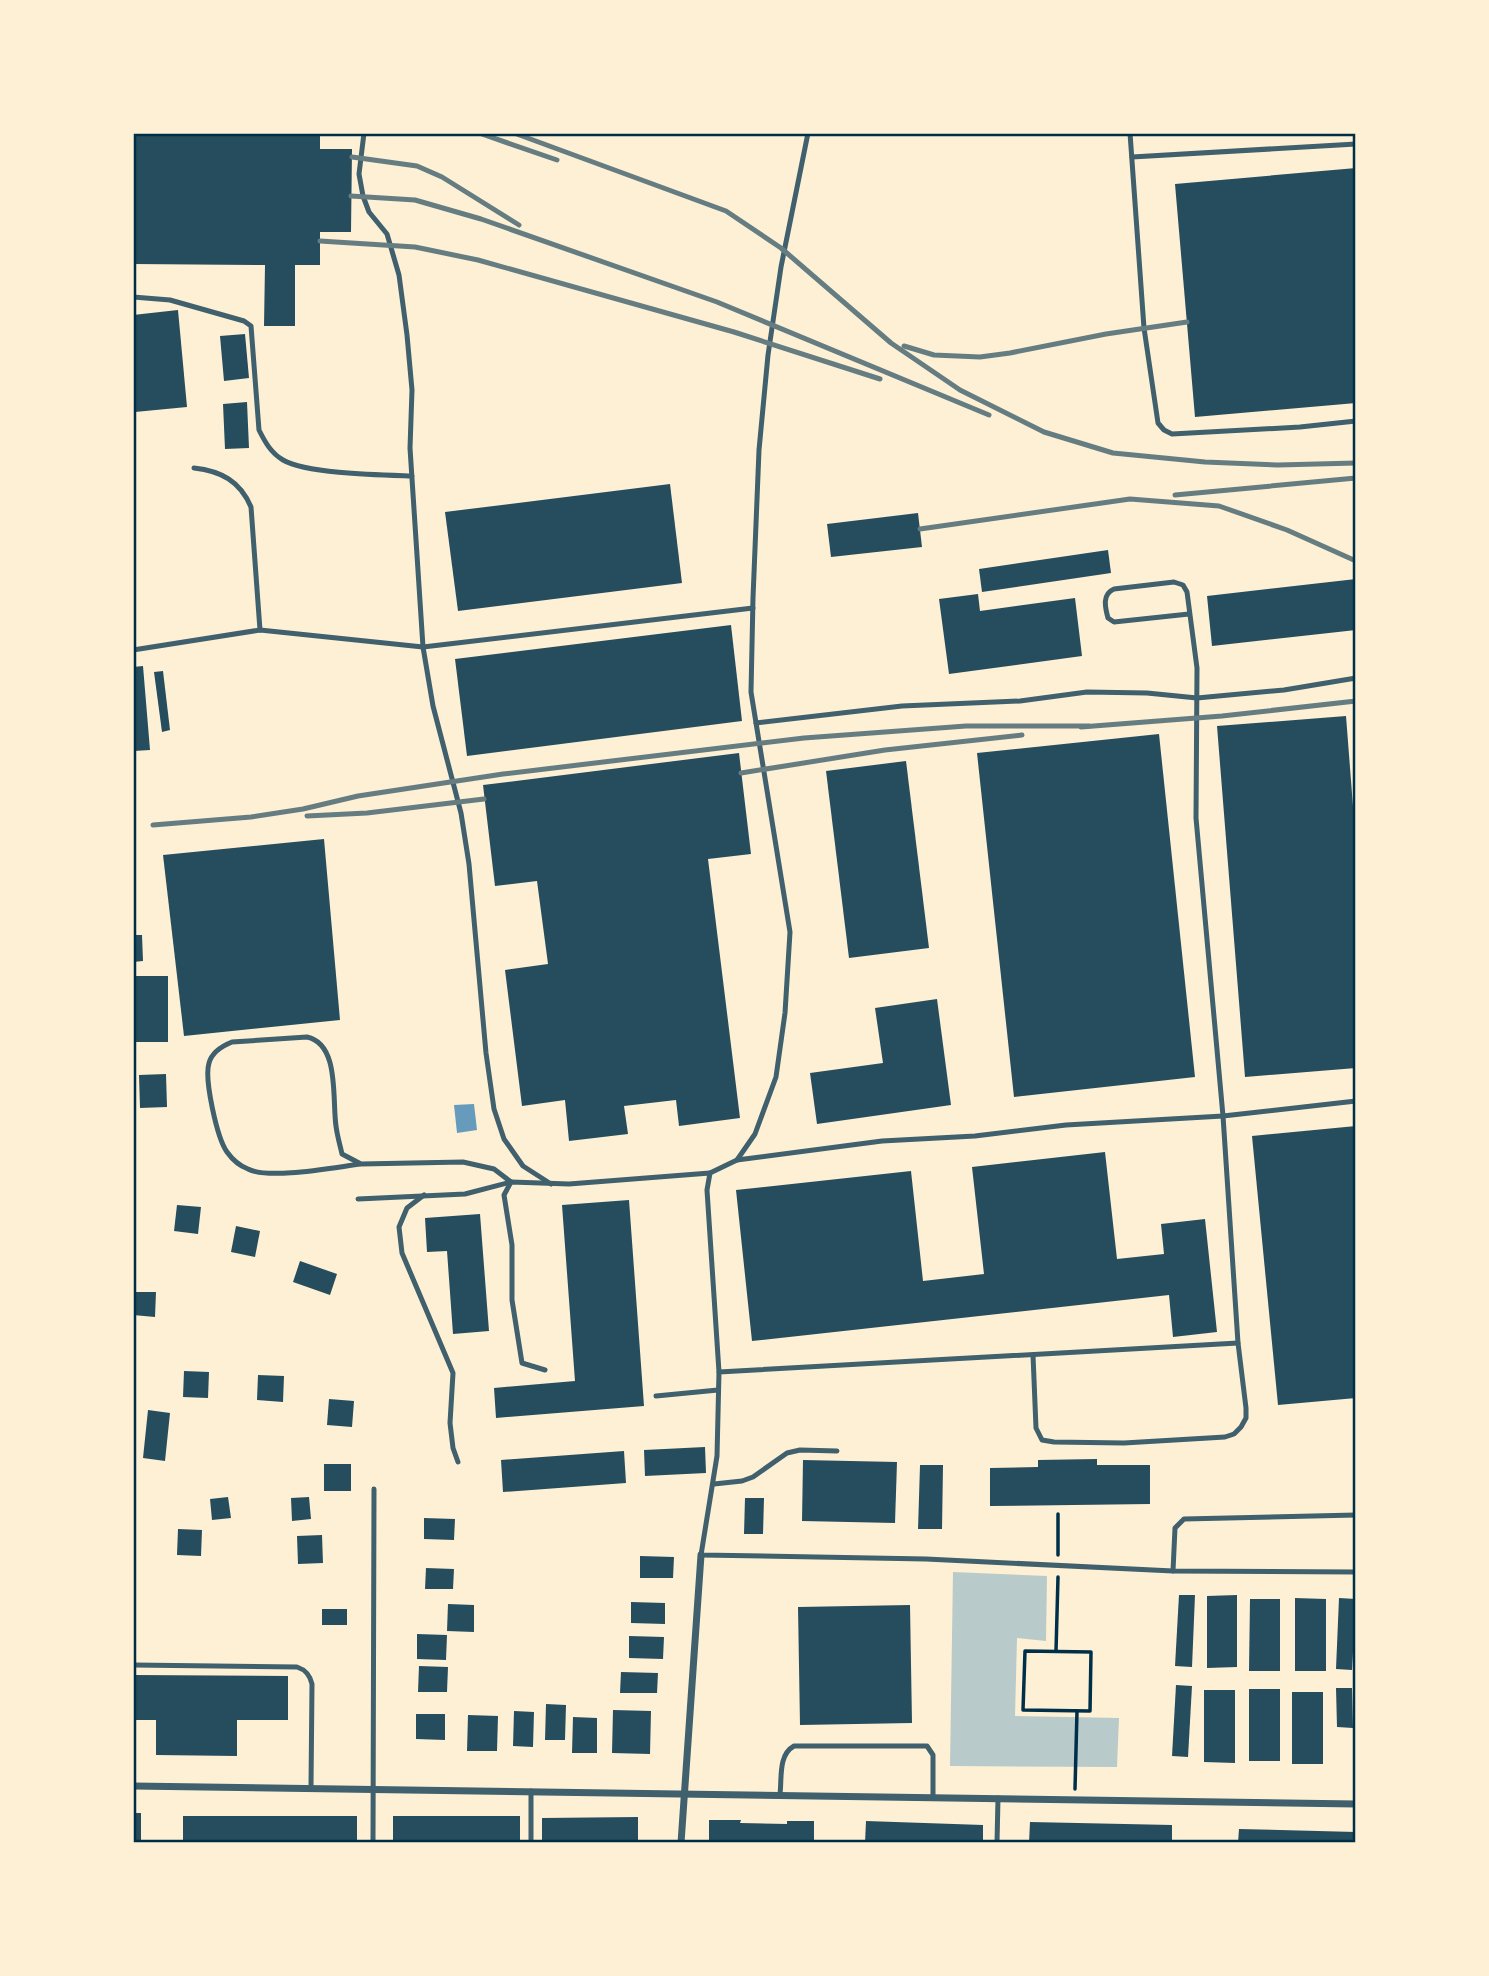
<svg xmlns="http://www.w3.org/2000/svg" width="1489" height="1976" viewBox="0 0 1489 1976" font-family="'DejaVu Sans',sans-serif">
  <rect width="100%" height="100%" fill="#fdf0d5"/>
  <polygon fill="#b9caca" points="953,1572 1047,1576 1046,1641 1017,1638 1015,1716 1119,1718 1117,1767 950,1766"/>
  <polygon fill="#669bbc" points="474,1104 477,1130 457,1133 454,1105"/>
  <g fill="#264d5e">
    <polygon points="133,133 320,133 320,149 352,149 351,232 320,232 320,265 295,265 295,326 264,326 265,265 133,264"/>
    <polygon points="1356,168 1356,403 1195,417 1175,184"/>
    <polygon points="178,310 187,407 135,412 133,315"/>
    <polygon points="245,334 249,378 224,381 220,336"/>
    <polygon points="247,402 249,448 225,449 223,404"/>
    <polygon points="670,484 682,583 458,611 445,512"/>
    <polygon points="918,513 922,547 831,557 827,524"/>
    <polygon points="1108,550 1111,573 982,592 979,569"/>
    <polygon points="1356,579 1356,630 1212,646 1207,596"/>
    <polygon points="978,594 980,611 1075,598 1082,656 949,674 939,599"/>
    <polygon points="731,625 742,721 467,756 455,659"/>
    <polygon points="143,666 150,750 134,751 133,667"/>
    <polygon points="163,671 170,730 162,732 154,672"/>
    <polygon points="1346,716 1356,845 1356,1068 1245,1077 1217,726"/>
    <polygon points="1159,734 1195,1077 1014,1097 977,753"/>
    <polygon points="739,753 751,854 708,859 740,1118 679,1126 676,1100 624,1106 628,1134 569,1141 565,1100 522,1106 505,970 548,964 537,881 495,886 483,785"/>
    <polygon points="906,761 929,948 849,958 826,771"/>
    <polygon points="324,839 340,1020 184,1036 163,855"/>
    <polygon points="133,935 142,935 143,961 133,962"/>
    <rect x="133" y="976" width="35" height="66"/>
    <polygon points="937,999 951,1105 817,1124 810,1073 883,1063 875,1008"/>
    <polygon points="166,1074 167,1107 140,1108 139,1075"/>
    <polygon points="1356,1126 1356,1398 1278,1405 1252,1136"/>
    <polygon points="1105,1152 1117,1259 1164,1254 1161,1224 1205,1219 1217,1332 1173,1337 1169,1295 752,1341 736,1190 911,1171 923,1281 984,1274 972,1167"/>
    <polygon points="629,1200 644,1406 496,1418 494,1388 575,1381 562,1205"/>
    <polygon points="177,1205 201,1207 198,1234 174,1231"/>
    <polygon points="480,1214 489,1331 453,1334 447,1251 427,1252 425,1218"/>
    <polygon points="236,1226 260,1231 255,1257 231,1252"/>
    <polygon points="300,1261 337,1274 330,1295 293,1282"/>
    <polygon points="133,1292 156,1292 155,1317 133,1315"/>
    <polygon points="184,1371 209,1372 208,1398 183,1397"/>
    <polygon points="258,1375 284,1376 283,1402 257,1400"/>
    <polygon points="329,1399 354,1401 352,1427 327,1425"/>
    <polygon points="148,1410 170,1413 165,1461 143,1458"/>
    <polygon points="705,1447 706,1473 645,1476 644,1450"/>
    <polygon points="624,1451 626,1483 503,1492 501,1460"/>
    <polygon points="1097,1459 1097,1465 1150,1465 1150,1504 990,1506 990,1468 1038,1467 1038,1460"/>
    <polygon points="803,1460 897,1462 895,1523 802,1521"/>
    <rect x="324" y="1464" width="27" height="27"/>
    <polygon points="920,1465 943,1465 942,1529 918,1529"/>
    <polygon points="228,1497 231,1518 212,1520 210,1499"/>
    <polygon points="309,1497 311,1519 292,1521 291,1498"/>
    <polygon points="745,1498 764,1498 763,1534 744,1534"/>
    <polygon points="424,1518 455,1519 454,1540 424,1539"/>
    <polygon points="178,1529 202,1530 201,1556 177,1555"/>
    <polygon points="322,1535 323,1563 298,1564 297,1536"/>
    <polygon points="640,1556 674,1557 673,1578 640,1578"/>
    <polygon points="426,1568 454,1569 453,1589 425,1589"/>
    <polygon points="1179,1595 1195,1595 1192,1667 1175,1666"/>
    <polygon points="1237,1595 1237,1667 1207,1668 1207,1596"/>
    <polygon points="1295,1598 1326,1599 1326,1671 1295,1671"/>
    <polygon points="1339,1598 1356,1599 1352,1670 1336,1669"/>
    <polygon points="1250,1599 1280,1599 1280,1671 1249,1671"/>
    <polygon points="631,1602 665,1603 665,1624 631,1623"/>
    <polygon points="448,1604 474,1605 474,1632 447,1631"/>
    <polygon points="910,1605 912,1723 800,1725 798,1607"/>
    <rect x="322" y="1609" width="25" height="16"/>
    <polygon points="417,1634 447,1635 446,1660 417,1659"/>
    <polygon points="629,1636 664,1637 663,1659 629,1658"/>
    <polygon points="419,1666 448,1667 447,1692 418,1692"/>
    <polygon points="621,1672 658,1673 657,1693 620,1693"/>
    <polygon points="133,1675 288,1676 288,1720 237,1720 237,1756 156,1755 156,1720 133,1720"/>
    <polygon points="1176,1685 1192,1686 1188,1757 1172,1756"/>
    <polygon points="1336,1688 1352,1688 1353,1728 1337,1727"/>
    <rect x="1249" y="1689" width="31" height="72"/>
    <polygon points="1204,1690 1235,1690 1235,1763 1204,1762"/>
    <rect x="1292" y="1692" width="31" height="72"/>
    <polygon points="546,1704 566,1705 565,1740 545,1740"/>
    <polygon points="613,1710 651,1711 650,1754 612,1753"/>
    <polygon points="514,1711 534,1712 533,1747 513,1746"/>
    <polygon points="416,1714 445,1714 445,1740 416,1739"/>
    <polygon points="468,1715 498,1716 497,1751 467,1751"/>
    <polygon points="573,1717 597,1718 597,1753 572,1753"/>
    <rect x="133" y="1813" width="8" height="30"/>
    <rect x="183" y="1816" width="174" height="27"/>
    <rect x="393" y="1816" width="127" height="27"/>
    <polygon points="638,1817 638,1843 542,1843 542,1818"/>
    <polygon points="709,1820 741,1820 740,1823 787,1824 787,1821 814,1821 814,1843 709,1843"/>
    <polygon points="866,1821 983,1825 983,1843 865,1843"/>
    <polygon points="1030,1822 1172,1825 1172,1843 1029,1843"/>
    <polygon points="1239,1829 1356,1832 1356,1843 1238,1843"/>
  </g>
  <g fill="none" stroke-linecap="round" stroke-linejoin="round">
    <g stroke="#003049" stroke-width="3.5">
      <polyline points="1058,1514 1058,1555"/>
      <polygon points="1025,1651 1091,1652 1090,1711 1023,1710"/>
      <polyline points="1056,1651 1058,1577"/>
      <polyline points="1075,1789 1077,1711"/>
    </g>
    <g stroke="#3f606c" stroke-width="5">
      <polyline points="364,133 359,174 363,196 369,212 387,234 399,275 407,335 412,390 410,448 423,647 433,706 461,813 469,864 486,1053 494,1109 504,1139 523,1166 551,1184"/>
      <polyline points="1047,133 1130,133"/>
      <polyline points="1130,133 1144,328 1158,423 1164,430 1172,434 1300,427 1356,421"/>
      <polyline points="1132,157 1356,144"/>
      <path d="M133 297 170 300 244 321 251 326 259 430C265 442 271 453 283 460 307 474 382 475 412 476"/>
      <path d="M194 468C221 471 240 481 251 507L260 630"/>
      <polyline points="133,650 260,630 423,647 753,608"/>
      <polyline points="756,723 902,706 1020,701 1087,692 1147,693 1197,698 1284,690 1356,678"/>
      <path d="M737 1160 882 1141 975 1136 1066 1125 1223 1116 1196 818 1197 668 1187 592 1183 585 1174 582 1114 589C1102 594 1105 607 1108 618L1114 622 1189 614"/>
      <path d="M361 1164C336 1167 269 1180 248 1169 240 1166 232 1159 227 1152 217 1138 204 1079 209 1063 212 1052 222 1046 232 1042L307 1037C340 1044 332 1100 336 1126 337 1135 340 1145 342 1154L361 1164 463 1162 494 1169 511 1182"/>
      <polyline points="424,1195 407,1208 399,1227 402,1253 453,1373 450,1423 453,1448 458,1462"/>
      <polyline points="358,1199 465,1194 511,1182"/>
      <polyline points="1238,1343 719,1372 717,1456 701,1555 926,1559 1173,1571 1356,1572"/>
      <polyline points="1033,1355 1036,1428 1042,1440 1054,1442 1124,1443 1225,1437 1234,1434 1241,1427 1246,1418 1246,1408 1238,1343 1223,1116 1356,1101"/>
      <polyline points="545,1370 522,1363 512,1300 512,1245 504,1195 511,1182 569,1184 710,1173"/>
      <polyline points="719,1372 707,1190 710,1173 737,1160 755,1134 776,1077 785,1013 790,932 751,692 753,598 759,450 768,355 781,267 808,133"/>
      <polyline points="656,1396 718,1390"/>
      <polyline points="714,1484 742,1481 753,1477 787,1453 800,1450 837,1451"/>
      <polyline points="1173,1571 1175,1528 1184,1519 1356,1515"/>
      <path d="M133 1665 297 1667C306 1670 310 1675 312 1684L311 1787"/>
      <path d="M780 1794C782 1778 778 1755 794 1746H927L933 1755V1797"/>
      <polyline points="373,1843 374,1489"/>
      <polyline points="531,1843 531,1791"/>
      <polyline points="997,1843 998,1798"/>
    </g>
    <g stroke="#3f606c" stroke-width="7">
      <polyline points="133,1786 1356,1804"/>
      <polyline points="681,1843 701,1555"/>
    </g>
    <g stroke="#657d81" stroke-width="5">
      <polyline points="479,133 557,160"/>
      <polyline points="514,133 726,211 781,248 891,343 960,390 1044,432 1113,453 1205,462 1278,465 1356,463"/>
      <polyline points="352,157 417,166 442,177 519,225"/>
      <polyline points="351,196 415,200 481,219 717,302 989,415"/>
      <polyline points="320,241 415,247 478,260 734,332 880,379"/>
      <polyline points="904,346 934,355 980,357 1010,353 1106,334 1187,322"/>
      <polyline points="1175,495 1356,478"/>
      <polyline points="920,529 1130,499 1219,506 1287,530 1356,561"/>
      <polyline points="1081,727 1222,716 1356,701"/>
      <polyline points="741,773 885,750 1022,735"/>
      <polyline points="307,816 367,813 484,799"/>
      <polyline points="153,825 251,817 303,809 358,796 503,774 804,738 966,726 1089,726"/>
    </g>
  </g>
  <rect width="1489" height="1976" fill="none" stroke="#fdf0d5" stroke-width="270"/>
  <rect x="135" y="135" width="1219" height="1706" fill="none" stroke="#003049" stroke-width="2.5"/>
</svg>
